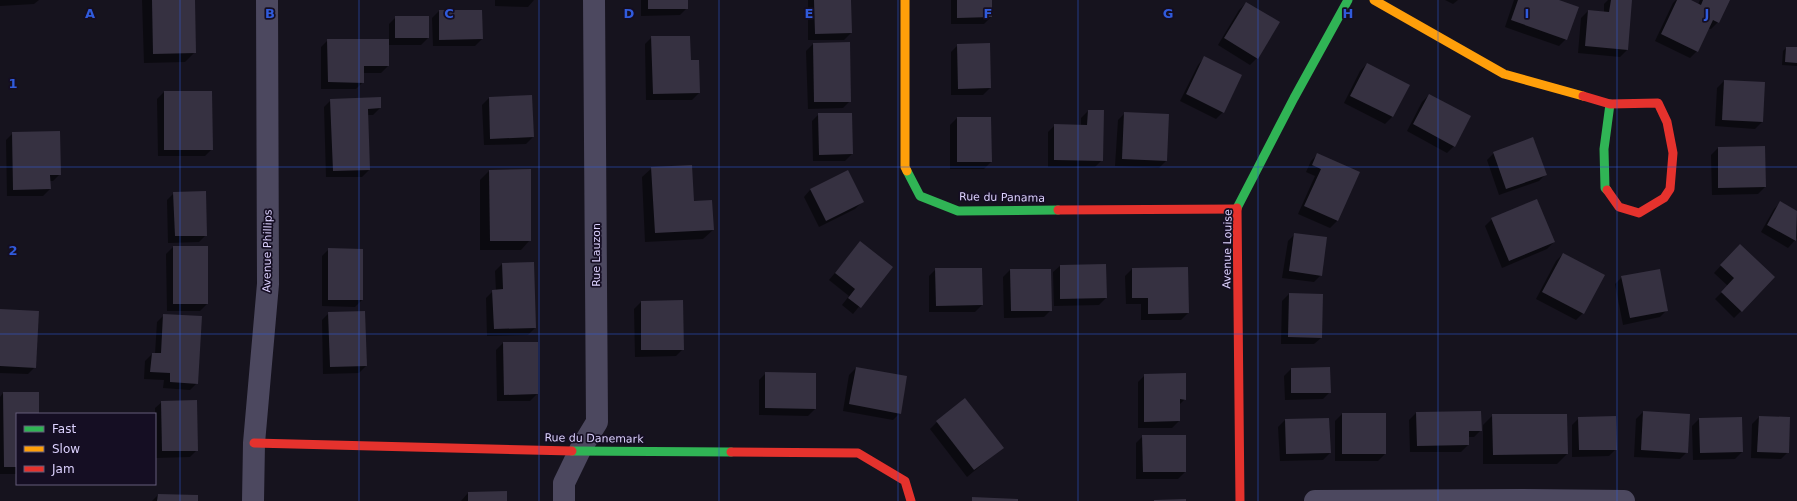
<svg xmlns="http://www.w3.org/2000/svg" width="1797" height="501" viewBox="0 0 1797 501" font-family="'DejaVu Sans',sans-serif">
  <rect width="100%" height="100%" fill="#16131e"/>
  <g fill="#0007">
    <polygon points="0,0 39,0 34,4 0,6"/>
    <polygon points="142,0 194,0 195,52 185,62 144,63"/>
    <polygon points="495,0 534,0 528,7 495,6"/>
    <polygon points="641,0 687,0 687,8 680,15 641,16"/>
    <polygon points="808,0 850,0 851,33 844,40 808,40"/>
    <polygon points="951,0 991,0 991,17 984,24 951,24"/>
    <polygon points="1445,0 1458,0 1453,4"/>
    <polygon points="1514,0 1556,0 1566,39 1559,46 1505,27"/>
    <polygon points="1608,0 1631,0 1627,50 1620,57 1578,53 1581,18 1588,11 1604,12 1604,4"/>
    <polygon points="1676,0 1688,0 1698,5 1700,0 1728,0 1718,22 1711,29 1708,28 1697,51 1690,58 1655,41 1673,3"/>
    <polygon points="1246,3 1257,58 1250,65 1218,45 1239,10"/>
    <polygon points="439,11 482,39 475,46 433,46 432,18"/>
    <polygon points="396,17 428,38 421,45 388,45 388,66 381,73 363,73 363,82 356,89 321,89 321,47 328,40 389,40 389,24"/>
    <polygon points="652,37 690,61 699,93 692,100 646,100 645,44"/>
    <polygon points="813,44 850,101 843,108 808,109 806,51"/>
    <polygon points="958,45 990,88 983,95 951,95 951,52"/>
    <polygon points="1786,48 1797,48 1797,66 1782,65 1783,51"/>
    <polygon points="1204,58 1223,112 1216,119 1180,101 1198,65"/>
    <polygon points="1367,64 1408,85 1392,117 1385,124 1344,103 1360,71"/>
    <polygon points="1724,81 1762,122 1755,129 1715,126 1717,88"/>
    <polygon points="164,92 212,149 205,156 158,156 157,99"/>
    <polygon points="1429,95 1470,117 1454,146 1447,153 1407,131 1422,102"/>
    <polygon points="380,98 380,108 373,115 367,115 369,170 362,177 326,177 324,107 331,100"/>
    <polygon points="489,98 533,137 526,144 484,145 482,105"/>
    <polygon points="1088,111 1102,160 1095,167 1048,167 1048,132 1055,125 1081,126 1081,118"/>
    <polygon points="1125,113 1168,115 1166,161 1159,168 1115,166 1118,120"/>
    <polygon points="819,114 851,114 852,154 845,161 813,161 812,121"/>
    <polygon points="957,118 990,118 991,162 984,169 950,169 950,125"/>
    <polygon points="13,133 60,174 53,181 50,181 50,189 43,196 7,196 6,140"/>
    <polygon points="1764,147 1765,187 1758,194 1712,195 1711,155 1718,148"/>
    <polygon points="1494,153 1546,174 1539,181 1499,195 1487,160"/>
    <polygon points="1318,154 1359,173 1337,221 1330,228 1298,214 1315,176 1306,172 1311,161"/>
    <polygon points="652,168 713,230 703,239 645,242 642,177"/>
    <polygon points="489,171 530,240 521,250 480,250 480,180"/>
    <polygon points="847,172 862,202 855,209 819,227 804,197 810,190"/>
    <polygon points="174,193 206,235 199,242 168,243 167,200"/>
    <polygon points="1781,202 1797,212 1797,238 1788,248 1761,232 1774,209"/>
    <polygon points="1492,219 1554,242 1547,249 1502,268 1485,226"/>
    <polygon points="1295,234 1321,275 1314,282 1282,278 1288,241"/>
    <polygon points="860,243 891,267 853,314 842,305 849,296 829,280"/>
    <polygon points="1740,245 1741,311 1734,318 1715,299 1728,286 1714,273"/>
    <polygon points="173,247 207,304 200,311 167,311 166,254"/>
    <polygon points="329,249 362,300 355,307 322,306 322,256"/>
    <polygon points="1563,254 1583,313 1576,320 1536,299 1556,261"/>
    <polygon points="502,264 535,328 528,335 487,336 486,298 493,291 496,291 495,271"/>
    <polygon points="1105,265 1106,298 1099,305 1054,306 1053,272 1060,266"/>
    <polygon points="936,269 982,305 975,312 929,312 929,276"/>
    <polygon points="1132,269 1188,313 1181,320 1141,320 1141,304 1126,304 1125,276"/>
    <polygon points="1010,270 1051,310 1044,317 1004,318 1003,277"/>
    <polygon points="1622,277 1667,310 1660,317 1623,325 1615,284"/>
    <polygon points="1289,294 1321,338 1314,344 1281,344 1282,301"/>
    <polygon points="641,302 683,349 676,356 635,357 634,309"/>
    <polygon points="0,310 35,367 28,374 0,373"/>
    <polygon points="329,313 366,366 359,373 323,374 322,320"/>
    <polygon points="164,315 197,383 190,390 163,388 164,380 144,379 145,361 152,354 155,354 157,322"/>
    <polygon points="503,343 537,394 530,401 497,401 496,350"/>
    <polygon points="856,368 900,413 893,420 843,411 849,375"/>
    <polygon points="1291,369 1330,392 1323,399 1285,400 1284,376"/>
    <polygon points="766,373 815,409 808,416 759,415 759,380"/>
    <polygon points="1145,375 1185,399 1179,405 1179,421 1172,428 1138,428 1138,382"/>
    <polygon points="3,393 38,414 17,414 17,474 0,474 0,397"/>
    <polygon points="162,402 197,450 190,457 156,458 155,408"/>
    <polygon points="1643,412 1687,452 1680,459 1634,457 1636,419"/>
    <polygon points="1416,413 1481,430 1474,437 1468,437 1468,445 1461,452 1410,452 1409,420"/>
    <polygon points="1342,414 1385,454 1378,461 1335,461 1335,421"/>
    <polygon points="1493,415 1567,454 1557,464 1483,464 1483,425"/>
    <polygon points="1759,417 1788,452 1781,459 1751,458 1752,424"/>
    <polygon points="1579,418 1616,449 1609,456 1572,457 1572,425"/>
    <polygon points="1741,418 1742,452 1735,459 1693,460 1692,426 1699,419"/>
    <polygon points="1285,420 1330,453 1323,460 1280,461 1278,427"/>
    <polygon points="937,422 1002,448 967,477 930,429"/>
    <polygon points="1143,436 1185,472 1178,479 1136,479 1136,443"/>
    <polygon points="468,493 506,501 461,501"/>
    <polygon points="158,495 197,501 152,501"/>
  </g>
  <g fill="#363141">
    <polygon points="152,0 195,0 196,53 153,54"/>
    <rect x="648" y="0" width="40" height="9"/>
    <polygon points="814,0 851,0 852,33 815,34"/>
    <polygon points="957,0 992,0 992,17 957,18"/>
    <polygon points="1518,0 1559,0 1579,7 1567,40 1511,20"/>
    <polygon points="1611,0 1632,0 1628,50 1585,46 1588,10 1609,12"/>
    <polygon points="1677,0 1691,0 1701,5 1703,0 1730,0 1719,23 1713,20 1698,52 1661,34"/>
    <polygon points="1246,2 1280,22 1258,59 1224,38"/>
    <polygon points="439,10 482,10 483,39 439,40"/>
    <rect x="395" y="16" width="34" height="22"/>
    <polygon points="651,36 690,36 691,60 699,60 700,93 653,94"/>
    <polygon points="327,39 389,39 389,66 364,66 364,83 328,82"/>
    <polygon points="850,42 851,102 814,102 813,43"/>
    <polygon points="990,43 991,88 958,89 957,44"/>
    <polygon points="1786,47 1797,47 1797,63 1785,62"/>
    <polygon points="1204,56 1242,75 1224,113 1186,94"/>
    <polygon points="1367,63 1410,85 1393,117 1350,96"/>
    <polygon points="1724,80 1765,82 1763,122 1722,120"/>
    <polygon points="164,91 212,91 213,150 164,150"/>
    <polygon points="1429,94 1471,116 1455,147 1413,124"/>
    <polygon points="532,95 534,137 490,139 489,97"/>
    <polygon points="381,97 381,108 368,109 370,170 333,171 330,99"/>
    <polygon points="1088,110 1104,110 1103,161 1054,160 1054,124 1087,125"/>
    <polygon points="1124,112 1169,114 1167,161 1122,159"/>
    <polygon points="818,113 852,113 853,154 819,155"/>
    <polygon points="957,117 991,117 992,162 957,162"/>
    <polygon points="60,131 61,175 50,175 51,189 13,190 12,132"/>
    <polygon points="1533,137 1547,175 1506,189 1493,152"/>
    <polygon points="1765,146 1766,187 1718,188 1718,147"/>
    <polygon points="1317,153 1360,172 1338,221 1304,206 1321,169 1312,165"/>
    <polygon points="692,165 694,201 712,200 714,230 655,233 651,167"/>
    <polygon points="531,169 531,241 490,241 489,170"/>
    <polygon points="848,170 864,202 826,221 810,189"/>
    <polygon points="206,191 207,236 175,236 173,192"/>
    <polygon points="1537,199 1555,242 1509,261 1491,218"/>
    <polygon points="1780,201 1797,211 1796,241 1767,225"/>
    <polygon points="1294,233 1327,237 1322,276 1289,271"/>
    <polygon points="860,241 893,267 861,308 848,298 855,289 835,273"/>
    <polygon points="1740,244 1775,277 1742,312 1721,292 1734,278 1720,265"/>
    <rect x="173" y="246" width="35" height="58"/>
    <polygon points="328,248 363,249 363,300 328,300"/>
    <polygon points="1563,253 1605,275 1584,314 1542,292"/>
    <polygon points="534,262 536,328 494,329 492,290 503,289 502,263"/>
    <polygon points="1106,264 1107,298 1060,299 1060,265"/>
    <polygon points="1188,267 1189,313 1148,314 1148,298 1132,298 1132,268"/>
    <polygon points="935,268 982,268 983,305 936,306"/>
    <polygon points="1010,269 1051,269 1052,311 1011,311"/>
    <polygon points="1660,269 1668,311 1630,318 1621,276"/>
    <polygon points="1289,293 1323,294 1322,338 1288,337"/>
    <polygon points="683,300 684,350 641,350 641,301"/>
    <polygon points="0,309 39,311 36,368 0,366"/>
    <polygon points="365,311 367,366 330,367 328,312"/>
    <polygon points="163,314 202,316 198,384 170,382 170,373 150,372 152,353 161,353"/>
    <polygon points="503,342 538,342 538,394 504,395"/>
    <polygon points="856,367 907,376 901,414 849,404"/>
    <polygon points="1330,367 1331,393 1291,393 1291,368"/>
    <polygon points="765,372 816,373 816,409 765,408"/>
    <polygon points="1186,373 1186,400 1180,399 1180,421 1144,422 1144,374"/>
    <polygon points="3,392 39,392 39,414 17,414 17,467 4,467"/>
    <polygon points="965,398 1004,448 974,470 936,421"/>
    <polygon points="197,400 198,451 162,451 161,401"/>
    <polygon points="1481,411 1482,431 1469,431 1469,445 1417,446 1416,412"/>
    <polygon points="1643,411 1690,414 1688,453 1641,450"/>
    <rect x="1342" y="413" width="44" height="41"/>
    <polygon points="1492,414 1567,414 1568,454 1493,455"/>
    <polygon points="1616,416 1617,450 1579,450 1578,417"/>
    <polygon points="1759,416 1790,417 1789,453 1757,452"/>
    <polygon points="1742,417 1743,452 1700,453 1699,418"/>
    <polygon points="1329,418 1331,453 1286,454 1285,419"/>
    <polygon points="1142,435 1186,435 1186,472 1143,472"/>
    <polygon points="507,491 507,501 468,501 468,492"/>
    <polygon points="158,494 198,495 198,501 157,501"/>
    <polygon points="972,497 1018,499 1018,501 972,501"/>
    <polygon points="1186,499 1186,501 1154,501 1154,500"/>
  </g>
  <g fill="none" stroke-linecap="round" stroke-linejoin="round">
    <g stroke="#4c485f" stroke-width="22">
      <polyline points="253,501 254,443 268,284 267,0"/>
      <polyline points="564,501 564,483 580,450 597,422 594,0"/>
      <polyline points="1315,501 1521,500 1624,501"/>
    </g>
    <g stroke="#30b455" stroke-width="9">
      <polyline points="907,171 920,196 958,211 1058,210"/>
      <polyline points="1607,190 1605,188 1604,149 1610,104"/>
      <polyline points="1237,208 1294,98 1348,0"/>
      <polyline points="572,451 731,452"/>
    </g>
    <g stroke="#ff9f0a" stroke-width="9">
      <polyline points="905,0 905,167 907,171"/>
      <polyline points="1374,0 1504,74 1583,96"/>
    </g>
    <g stroke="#e5322d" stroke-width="9">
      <polyline points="1583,96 1610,104 1658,103 1667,122 1673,153 1670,189 1664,198 1639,213 1619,207 1607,190"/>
      <polyline points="1237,208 1240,501"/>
      <polyline points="1058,210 1237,209"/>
      <polyline points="254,443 572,451"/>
      <polyline points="731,452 858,453 905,481 911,501"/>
    </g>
  </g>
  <path fill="none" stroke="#305bdc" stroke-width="1" stroke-opacity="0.55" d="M180 0V501M359 0V501M539 0V501M719 0V501M898 0V501M1078 0V501M1258 0V501M1438 0V501M1617 0V501M0 167H1797M0 334H1797"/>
  <g text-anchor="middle" stroke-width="3.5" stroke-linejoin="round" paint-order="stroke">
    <g font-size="11" fill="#dcd1fe" stroke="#150e23">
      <text transform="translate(1002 197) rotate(1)" y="4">Rue du Panama</text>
      <text transform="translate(1227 249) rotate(-89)" y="4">Avenue Louise</text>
      <text transform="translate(267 251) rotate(-89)" y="4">Avenue Phillips</text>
      <text transform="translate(596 255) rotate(-90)" y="4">Rue Lauzon</text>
      <text transform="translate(594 438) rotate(1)" y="4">Rue du Danemark</text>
    </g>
  </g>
  <g font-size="13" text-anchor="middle" font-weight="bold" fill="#305bdc" stroke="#150e23" stroke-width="3.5" stroke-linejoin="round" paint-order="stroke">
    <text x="90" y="18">A</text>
    <text x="270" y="18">B</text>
    <text x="449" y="18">C</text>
    <text x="629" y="18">D</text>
    <text x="809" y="18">E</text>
    <text x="988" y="18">F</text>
    <text x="1168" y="18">G</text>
    <text x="1348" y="18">H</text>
    <text x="1527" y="18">I</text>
    <text x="1707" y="18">J</text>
    <text x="13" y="88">1</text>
    <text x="13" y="255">2</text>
  </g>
  <rect x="16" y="413" width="140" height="72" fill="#150e23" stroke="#655c7b"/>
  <rect x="24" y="426" width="20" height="6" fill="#30b455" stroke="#655c7b"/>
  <text x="52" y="433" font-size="12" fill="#dcd1fe">Fast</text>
  <rect x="24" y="446" width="20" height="6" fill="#ff9f0a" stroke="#655c7b"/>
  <text x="52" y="453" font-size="12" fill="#dcd1fe">Slow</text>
  <rect x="24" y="466" width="20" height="6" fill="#e5322d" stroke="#655c7b"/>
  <text x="52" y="473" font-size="12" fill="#dcd1fe">Jam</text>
</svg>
